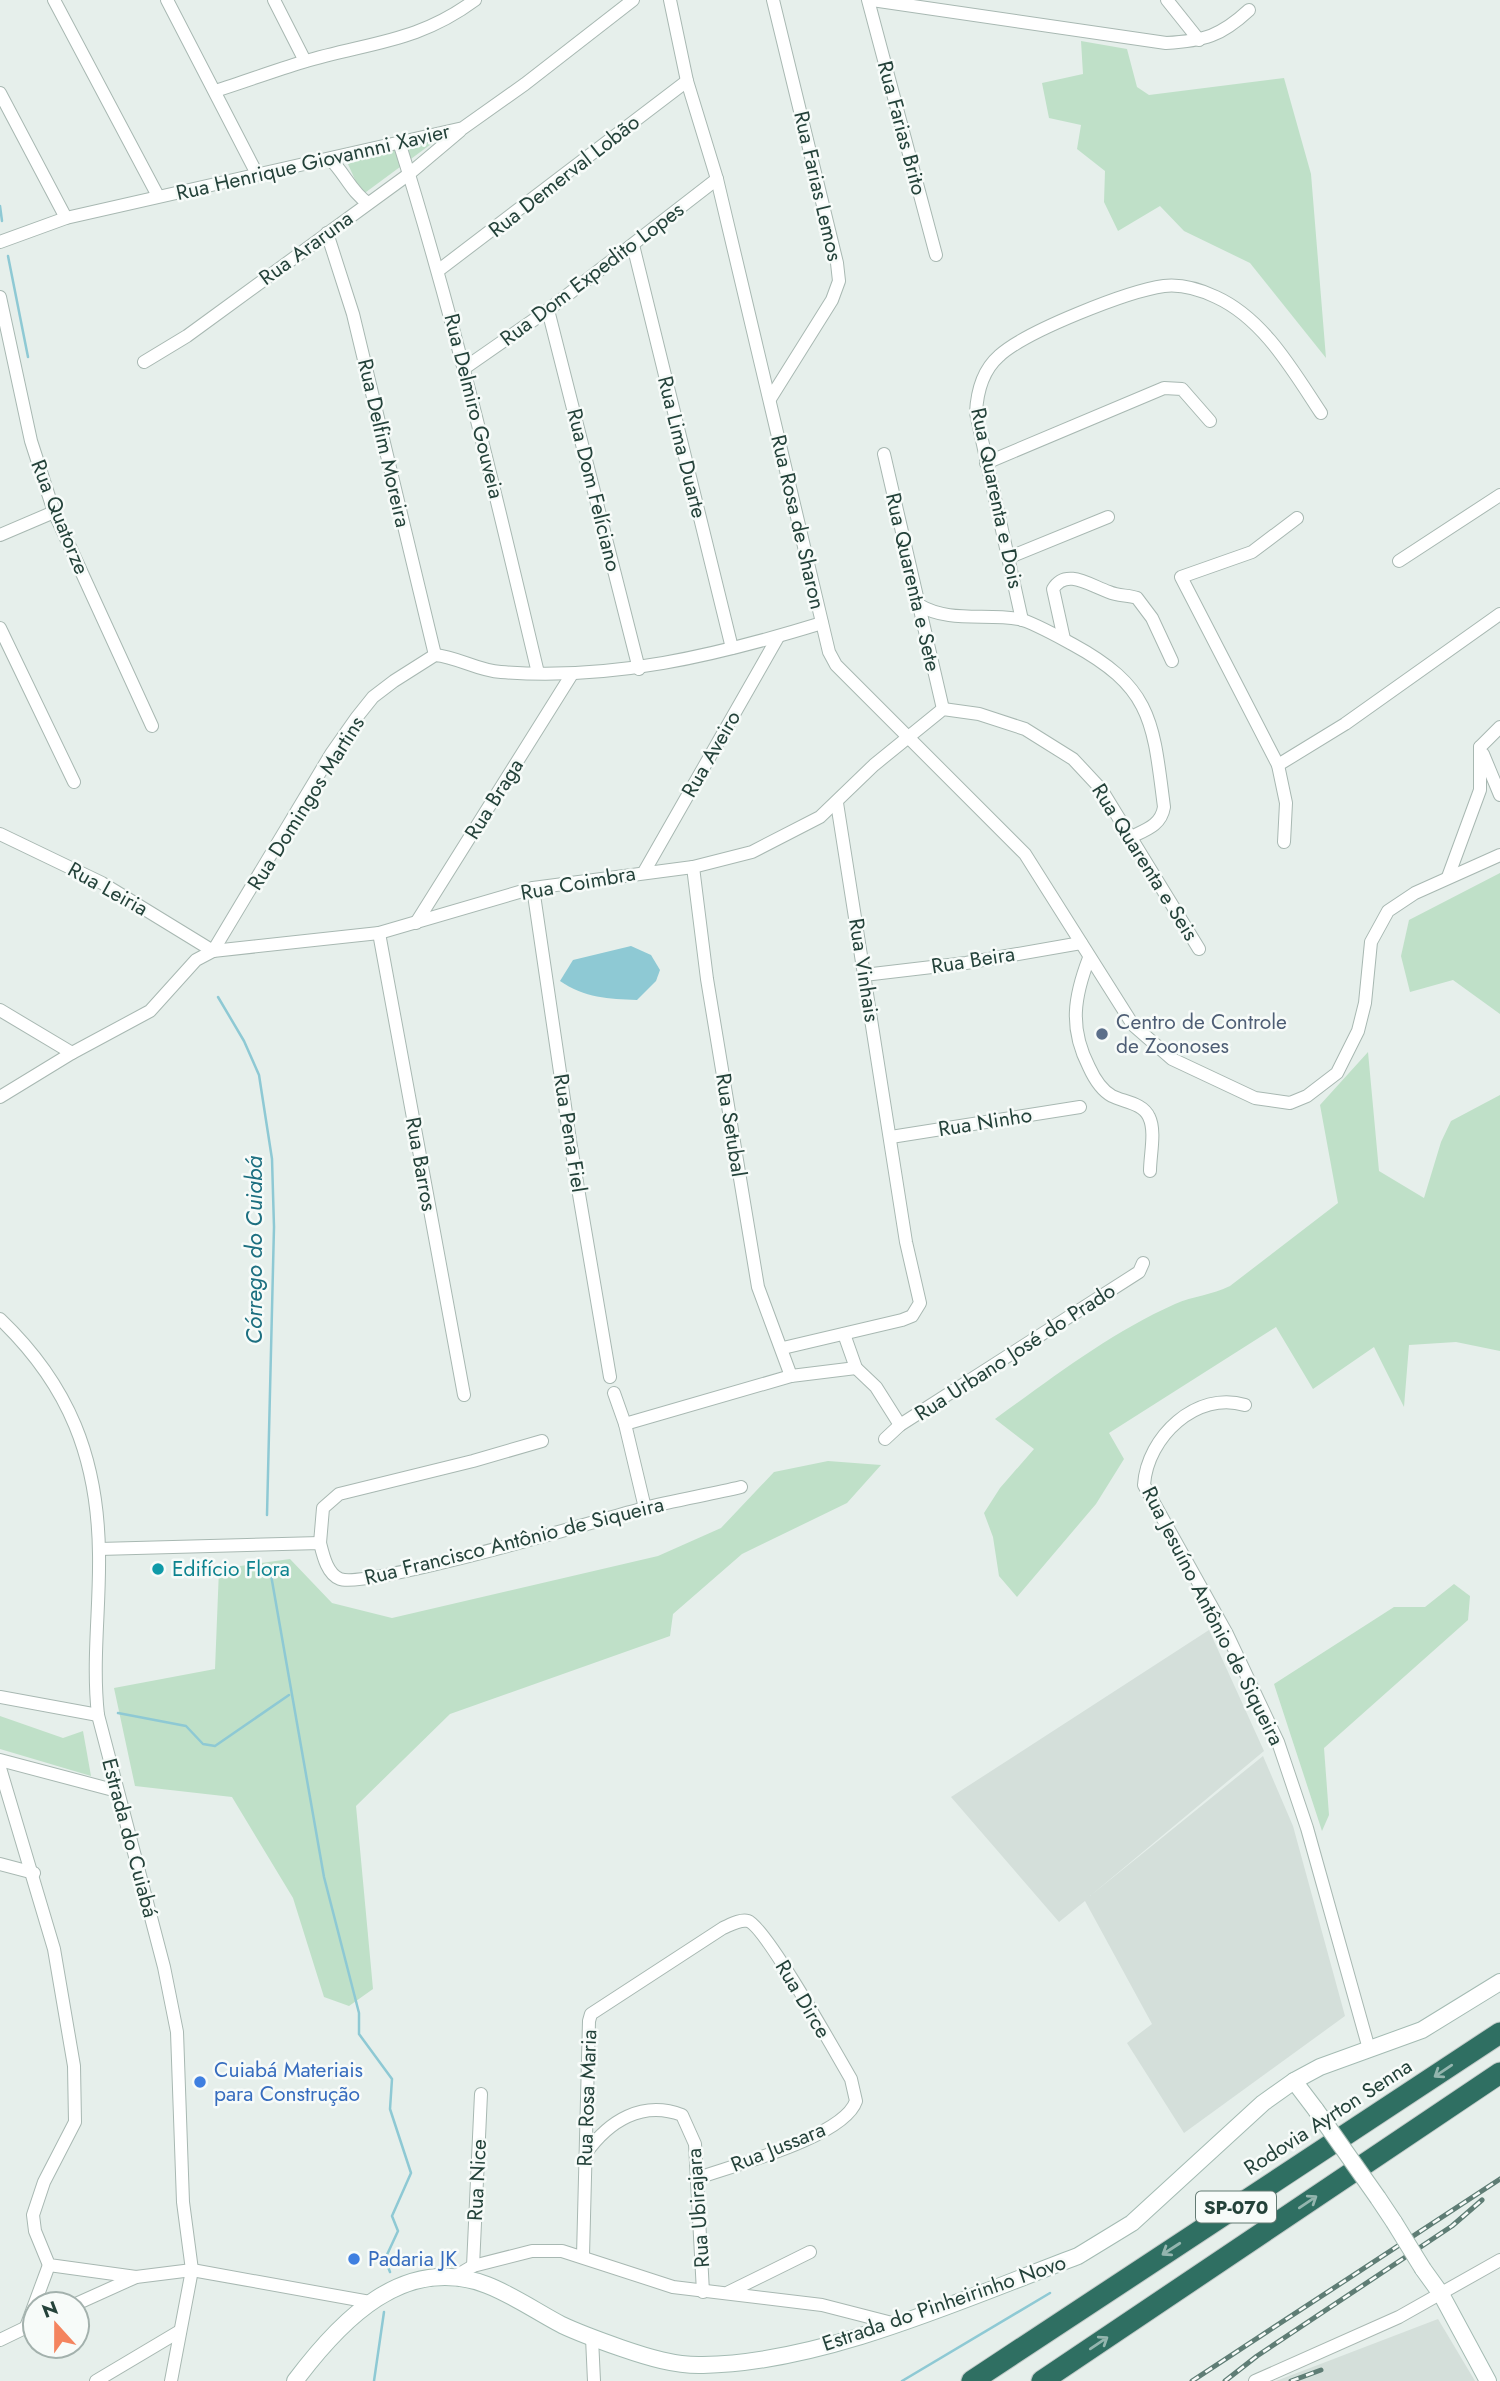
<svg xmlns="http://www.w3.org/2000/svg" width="1500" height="2381" viewBox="0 0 1500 2381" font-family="Jost,sans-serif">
  <rect width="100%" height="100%" fill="#e6efeb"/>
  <g fill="#d4dfda">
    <polygon points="1209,1630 1264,1751 1090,1896 1263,1756 1293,1826 1345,2016 1184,2133 1127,2043 1152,2024 1085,1901 1059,1922 951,1797"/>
    <polygon points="1438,2319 1475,2381 1276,2381"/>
  </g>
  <g fill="#bfe0c8">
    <polygon points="1081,41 1127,49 1137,87 1149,95 1284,78 1311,174 1326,358 1250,263 1184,231 1160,206 1118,231 1104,202 1105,171 1077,149 1081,125 1049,118 1042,83 1083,74"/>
    <polygon points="442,136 362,195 347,162"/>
    <polygon points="1500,873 1500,1014 1453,980 1410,992 1401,956 1409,920"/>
    <path d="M1368 1052 1379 1171 1424 1198 1441 1142 1451 1121 1500 1095V1351L1456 1342 1409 1345 1404 1407 1374 1347 1313 1389 1276 1327 1109 1433 1124 1459 1096 1504 1017 1597 999 1576 993 1537 984 1513 1000 1488 1034 1449 995 1419C1052 1378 1110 1333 1175 1304 1193 1296 1212 1295 1230 1286L1338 1203 1320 1105Z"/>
    <polygon points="828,1461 881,1465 847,1503 742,1554 673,1614 670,1636 450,1714 356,1806 373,1989 349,2006 324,1997 293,1898 232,1797 135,1786 114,1688 215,1669 219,1569 290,1559 332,1603 392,1618 658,1556 721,1528 774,1472"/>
    <polygon points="1454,1584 1470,1596 1468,1620 1324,1748 1329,1815 1322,1831 1274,1684 1394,1607 1425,1607"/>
    <polygon points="0,1716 63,1738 83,1731 91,1776 0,1749"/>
  </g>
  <path fill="#8ec9d4" d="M631 946 651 955 660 970 656 981 637 1000C608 999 585 998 560 981L573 960Z"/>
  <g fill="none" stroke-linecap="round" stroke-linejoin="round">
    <g stroke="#8ec9d4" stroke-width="2.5">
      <polyline points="0,206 2,221"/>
      <polyline points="8,256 28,357"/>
      <polyline points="218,997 244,1041 259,1075 272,1159 274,1227 267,1515"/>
      <polyline points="271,1575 324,1877 359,2013 359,2034 392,2079 390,2109 411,2173 392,2216 398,2231 385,2259 390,2272"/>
      <polyline points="118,1713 186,1726 203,1744 215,1746 289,1695"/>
      <polyline points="374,2381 384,2312"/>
      <polyline points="902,2381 1050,2293"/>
    </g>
    <g stroke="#a8b8b2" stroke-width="14">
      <g id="street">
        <polyline points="54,0 158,196"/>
        <polyline points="167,0 257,174"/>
        <polyline points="274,0 305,61"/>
        <polyline points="670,0 687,81 717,179 829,652 836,665 1025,854 1133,1025 1172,1059 1255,1098 1290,1103 1307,1096 1337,1073 1358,1031 1365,1003 1371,942 1388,911 1415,893 1500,855"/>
        <polyline points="868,0 936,255"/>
        <path d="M872 0 1166 43C1204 41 1221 36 1249 10"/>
        <polyline points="1167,0 1199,40"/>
        <path d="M215 91C244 82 273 71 303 62 369 42 417 43 475 0"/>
        <polyline points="0,93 66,218"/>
        <path d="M399 142C454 317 496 495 538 673"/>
        <path d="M330 159C344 172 352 193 368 203"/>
        <polyline points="327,233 353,314 435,655"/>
        <polyline points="0,242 66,218 463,128 525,84 633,0"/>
        <polyline points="633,245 732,648"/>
        <polyline points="439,270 687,81"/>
        <polyline points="0,297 31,441 54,512 152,726"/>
        <polyline points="548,310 639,669"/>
        <polyline points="144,362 187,336 409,174 460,131"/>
        <polyline points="466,367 548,310 717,179"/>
        <polyline points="770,399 832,300 839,281 837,263 773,0"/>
        <polyline points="884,454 943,709"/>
        <polyline points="986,463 1164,388 1182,389 1210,421"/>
        <polyline points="0,535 54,512"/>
        <polyline points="1010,557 1108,517"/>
        <polyline points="1399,561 1500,495"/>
        <path d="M919 605C949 623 985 613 1019 619 1032 622 1059 637 1072 644 1153 688 1153 722 1164 807 1161 826 1145 830 1129 838"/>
        <path d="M1022 620 976 413C977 392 982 371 999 356 1026 331 1128 291 1164 286 1181 284 1201 290 1216 297 1264 319 1293 371 1321 413"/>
        <polyline points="0,628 74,782"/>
        <path d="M1064 639 1053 589C1066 567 1091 586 1109 592 1118 596 1128 595 1137 598L1152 618 1172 661"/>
        <polyline points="1480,747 1500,727"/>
        <polyline points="1483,754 1500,795"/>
        <polyline points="1278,765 1345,724 1500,614"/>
        <polyline points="0,834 102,883 213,951"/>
        <polyline points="1284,842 1286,803 1278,765 1181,577 1252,552 1297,518"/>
        <polyline points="693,867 707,979 758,1287 791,1376"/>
        <polyline points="644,872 778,637"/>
        <polyline points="1448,877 1480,790 1480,747"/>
        <polyline points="533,888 571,1147 610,1377"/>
        <polyline points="416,923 572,674"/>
        <polyline points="379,933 464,1395"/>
        <path d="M213 951 331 754 357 717 373 697 394 681 435 655C458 657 478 671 501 672 611 681 718 655 822 623"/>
        <path d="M1089 958C1074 997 1069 1028 1089 1067 1094 1078 1101 1090 1112 1096 1124 1102 1143 1103 1149 1117 1156 1131 1150 1155 1150 1171"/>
        <polyline points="864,975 966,963 1081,943"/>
        <polyline points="0,1010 72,1053"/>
        <polyline points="0,1097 72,1053 150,1011 196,960 213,951 379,933 533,888 693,867 752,852 820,817 874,765 943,709 979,714 1025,729 1073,759 1101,789 1199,949"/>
        <polyline points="891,1137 1080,1107"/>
        <path d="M0 1319C69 1385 98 1458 99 1554 100 1608 92 1661 98 1715L164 1967 177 2032 183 2202 192 2270 171 2381"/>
        <polyline points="844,1334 856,1368 876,1387 900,1425"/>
        <polyline points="783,1348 902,1320 912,1316 920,1303 906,1242 837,803"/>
        <polyline points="614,1393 625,1424 645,1508"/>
        <path d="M1245 1405C1197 1390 1147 1437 1144 1485L1227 1634 1278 1742 1307 1828 1369 2049"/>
        <polyline points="625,1424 791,1376 856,1368"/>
        <polyline points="885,1439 900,1425 1139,1272 1143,1263"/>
        <polyline points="320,1543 323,1508 339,1494 473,1461 542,1441"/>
        <path d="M99 1549 320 1543C323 1555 327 1574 340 1579 367 1589 599 1520 641 1509 674 1500 708 1495 741 1487"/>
        <polyline points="0,1697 98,1715"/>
        <polyline points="0,1760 117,1791"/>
        <polyline points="0,1768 54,1949 74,2066 75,2122 44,2182 33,2215 35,2231 49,2265 136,2277"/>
        <polyline points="0,1864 34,1873"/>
        <path d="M586 2153C609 2121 642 2100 682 2115L695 2144 703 2292"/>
        <path d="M583 2256 589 2021 591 2014 723 1928C730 1925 740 1919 748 1921 765 1926 837 2055 851 2079L856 2101C844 2137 734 2165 698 2178"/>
        <polyline points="473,2266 481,2094"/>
        <polyline points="456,2276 473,2266 532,2251 562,2251 673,2287 822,2305 896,2324"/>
        <polyline points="729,2292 810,2252"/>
        <polyline points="76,2304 136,2277 192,2270 370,2302"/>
        <polyline points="26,2327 49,2265"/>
        <polyline points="592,2338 594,2381"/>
        <polyline points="0,2340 31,2325"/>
        <polyline points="96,2381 180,2331"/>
        <polyline points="1255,2381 1399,2317 1500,2260"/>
      </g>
    </g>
    <g stroke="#a4bbb3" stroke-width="18">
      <g id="secondary">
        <polyline points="1294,2081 1316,2110"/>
        <polyline points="1378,2198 1394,2222"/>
        <polyline points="1423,2269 1441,2294 1488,2381"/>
        <path d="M295 2381C340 2321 404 2253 487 2285 513 2295 537 2312 562 2325 581 2334 601 2341 621 2348 647 2357 676 2366 703 2365 824 2363 966 2298 1078 2256L1132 2223 1263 2103 1294 2081 1320 2067 1422 2030 1500 1982"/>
      </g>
    </g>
    <g stroke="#c2cac8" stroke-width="23">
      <g id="highway">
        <polyline points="972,2381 1500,2033"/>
        <polyline points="1042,2381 1500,2073"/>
      </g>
    </g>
    <use href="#street" stroke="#fff" stroke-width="12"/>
    <use href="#secondary" stroke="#fff" stroke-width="16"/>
    <use href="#highway" stroke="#2f6f62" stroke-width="21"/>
    <g stroke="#5f7d75" stroke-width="5">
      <g id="rail">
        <polyline points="1192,2381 1500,2179"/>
        <polyline points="1225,2381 1257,2356 1452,2226 1482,2200"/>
        <polyline points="1291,2381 1321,2370"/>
      </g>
    </g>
    <use href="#rail" stroke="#f7fbf9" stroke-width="2.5" stroke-dasharray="8" stroke-linecap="butt"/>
    <g stroke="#a4bbb3" stroke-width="18" stroke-linecap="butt">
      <g id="secondary-bridge">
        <polyline points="1316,2110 1378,2198"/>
        <polyline points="1394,2222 1423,2269"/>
      </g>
    </g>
    <use href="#secondary-bridge" stroke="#fff" stroke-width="16"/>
  </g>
  <defs><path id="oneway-shaft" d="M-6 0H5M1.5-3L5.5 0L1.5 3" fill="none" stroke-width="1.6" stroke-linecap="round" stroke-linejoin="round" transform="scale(1.75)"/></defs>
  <g stroke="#93b5ae">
    <use href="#oneway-shaft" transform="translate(1443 2071) rotate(146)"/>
    <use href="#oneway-shaft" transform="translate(1308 2202) rotate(-34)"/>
    <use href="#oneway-shaft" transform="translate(1171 2249) rotate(147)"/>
    <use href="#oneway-shaft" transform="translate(1099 2343) rotate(-34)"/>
  </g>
  <circle fill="#5c6f8a" stroke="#f7fbf9" stroke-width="2.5" cx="1102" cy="1034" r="7"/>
  <circle fill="#0f9aa8" stroke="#f7fbf9" stroke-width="2.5" cx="158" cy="1569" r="7"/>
  <g fill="#3f7fe0" stroke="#f7fbf9" stroke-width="2.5">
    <circle cx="200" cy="2082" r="7"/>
    <circle cx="354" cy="2259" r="7"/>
  </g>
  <g text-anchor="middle" stroke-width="5" stroke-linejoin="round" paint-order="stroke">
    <rect fill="#f7fbf9" stroke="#637a73" stroke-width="2" x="1196" y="2191.5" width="80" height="31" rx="5"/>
    <g font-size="19" font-weight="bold" fill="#24423a">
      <text x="1236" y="2214">SP-070</text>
    </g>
    <g font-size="21" fill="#24423a" stroke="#f7fbf9">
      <text transform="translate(902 128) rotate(75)" y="7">Rua Farias Brito</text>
      <text transform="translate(313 162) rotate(-13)" y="7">Rua Henrique Giovannni Xavier</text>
      <text transform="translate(564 176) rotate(-38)" y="7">Rua Demerval Lobão</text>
      <text transform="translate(818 186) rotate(77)" y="7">Rua Farias Lemos</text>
      <text transform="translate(306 248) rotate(-36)" y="7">Rua Araruna</text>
      <text transform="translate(592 274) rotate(-37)" y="7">Rua Dom Expedito Lopes</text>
      <text transform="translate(474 406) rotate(76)" y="7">Rua Delmiro Gouveia</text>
      <text transform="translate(384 443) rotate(77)" y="7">Rua Delfim Moreira</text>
      <text transform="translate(682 447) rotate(76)" y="7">Rua Lima Duarte</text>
      <text transform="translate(594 490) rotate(76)" y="7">Rua Dom Felíciano</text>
      <text transform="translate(997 498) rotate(78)" y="7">Rua Quarenta e Dois</text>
      <text transform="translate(60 517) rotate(68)" y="7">Rua Quatorze</text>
      <text transform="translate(798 522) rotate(77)" y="7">Rua Rosa de Sharon</text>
      <text transform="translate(913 582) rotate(77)" y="7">Rua Quarenta e Sete</text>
      <text transform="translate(711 754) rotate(-60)" y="7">Rua Aveiro</text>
      <text transform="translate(494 799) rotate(-58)" y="7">Rua Braga</text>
      <text transform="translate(306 803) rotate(-58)" y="7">Rua Domingos Martins</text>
      <text transform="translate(1145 862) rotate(58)" y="7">Rua Quarenta e Seis</text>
      <text transform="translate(578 883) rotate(-10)" y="7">Rua Coimbra</text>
      <text transform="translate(108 889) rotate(29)" y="7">Rua Leiria</text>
      <text transform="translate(973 960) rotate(-9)" y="7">Rua Beira</text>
      <text transform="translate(864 970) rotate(81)" y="7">Rua Vinhais</text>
      <text transform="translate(985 1122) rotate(-9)" y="7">Rua Ninho</text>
      <text transform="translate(731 1125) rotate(81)" y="7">Rua Setubal</text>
      <text transform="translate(570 1133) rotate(81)" y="7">Rua Pena Fiel</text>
      <text transform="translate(421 1164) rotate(80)" y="7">Rua Barros</text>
      <text transform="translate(1015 1352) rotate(-33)" y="7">Rua Urbano José do Prado</text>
      <text transform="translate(514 1541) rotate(-14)" y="7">Rua Francisco Antônio de Siqueira</text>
      <text transform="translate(1213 1616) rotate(63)" y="7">Rua Jesuíno Antônio de Siqueira</text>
      <text transform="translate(130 1838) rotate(75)" y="7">Estrada do Cuiabá</text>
      <text transform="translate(803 1999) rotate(59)" y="7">Rua Dirce</text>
      <text transform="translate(587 2098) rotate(-88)" y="7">Rua Rosa Maria</text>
      <text transform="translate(1328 2117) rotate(-33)" y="7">Rodovia Ayrton Senna</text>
      <text transform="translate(778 2147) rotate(-22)" y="7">Rua Jussara</text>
      <text transform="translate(477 2180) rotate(-87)" y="7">Rua Nice</text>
      <text transform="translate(698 2208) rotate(-94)" y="7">Rua Ubirajara</text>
      <text transform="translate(944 2303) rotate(-19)" y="7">Estrada do Pinheirinho Novo</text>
    </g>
    <g font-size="21" fill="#4e5e75" stroke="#f7fbf9" text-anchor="start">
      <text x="1116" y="1029">Centro de Controle<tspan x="1116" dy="24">de Zoonoses</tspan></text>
    </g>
    <g font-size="21" fill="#0d838f" stroke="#f7fbf9" text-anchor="start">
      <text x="172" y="1576">Edifício Flora</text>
    </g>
    <g font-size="21" fill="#366cbe" stroke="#f7fbf9" text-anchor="start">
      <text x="214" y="2077">Cuiabá Materiais<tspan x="214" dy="24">para Construção</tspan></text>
      <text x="368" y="2266">Padaria JK</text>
    </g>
    <g font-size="23" font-style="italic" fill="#1c6f80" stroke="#f7fbf9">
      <text transform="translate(254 1250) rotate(-90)" y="8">Córrego do Cuiabá</text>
    </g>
  </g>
  <g transform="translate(56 2325) rotate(339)"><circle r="33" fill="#f7fbf9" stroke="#a3b1ad" stroke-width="2"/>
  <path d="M0-5L12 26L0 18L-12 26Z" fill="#f4845f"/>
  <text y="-10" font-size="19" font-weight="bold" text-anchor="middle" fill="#24423a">N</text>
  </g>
</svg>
